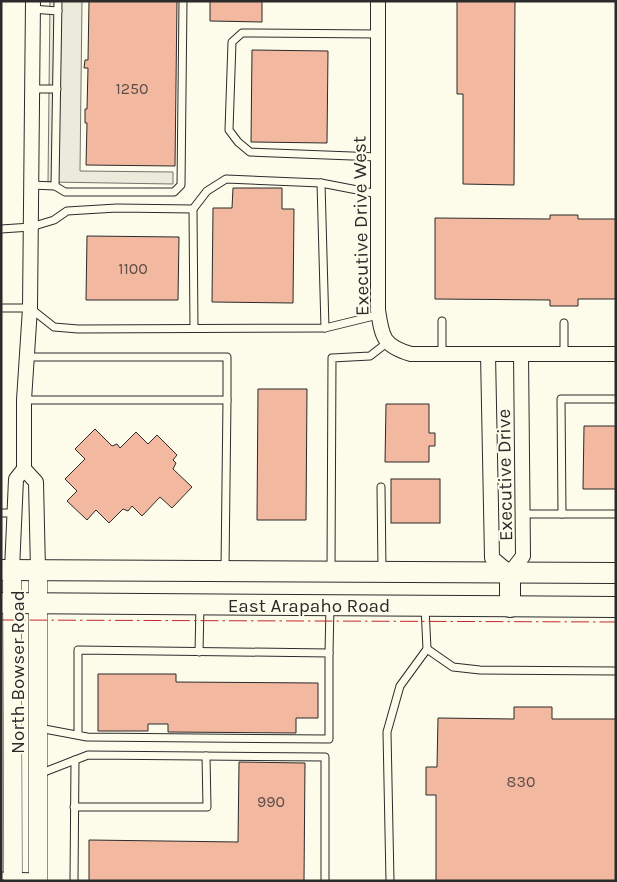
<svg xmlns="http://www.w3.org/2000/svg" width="617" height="882" viewBox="0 0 617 882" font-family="Karla,sans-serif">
  <rect width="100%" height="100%" fill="#fdfbea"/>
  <polygon fill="#eceadb" stroke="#74746e" points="50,1 82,1 80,171 173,172 173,184 48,182"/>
  <g fill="#f2b8a0" stroke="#2b2b2b">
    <polygon points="89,1 177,1 175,166 86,165 87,123 85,123 85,109 87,109 88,68 84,68 85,60 88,60"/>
    <polygon points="210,1 262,1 262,22 210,21"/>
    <polygon points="457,1 515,1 514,185 463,184 463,94 457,94"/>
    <polygon points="252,50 328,51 327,143 251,142"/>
    <polygon points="233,188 282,188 282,209 294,209 293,303 212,302 213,208 232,208"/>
    <polygon points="550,215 578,215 578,219 616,219 616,299 578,299 578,306 550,306 550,300 435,299 435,218 550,219"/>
    <polygon points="87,236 179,237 178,300 86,300"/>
    <polygon points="258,389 307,389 306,520 257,520"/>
    <polygon points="386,404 429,404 429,433 435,433 435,446 429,446 429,462 385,462"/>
    <polygon points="584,426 616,426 616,489 583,489"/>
    <polygon points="95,429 112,446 117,444 120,448 136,432 148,444 157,435 177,455 173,460 176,463 173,469 192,487 172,508 160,497 142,516 132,506 128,511 123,509 109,523 96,510 87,520 67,501 77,491 65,479 85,459 75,449"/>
    <rect x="391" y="479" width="49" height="44"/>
    <polygon points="98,674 176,674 176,682 318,683 318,718 296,718 296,733 168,732 168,724 148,724 148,731 98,731"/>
    <polygon points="514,707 552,707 552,719 616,719 616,881 436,881 436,795 426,795 426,767 437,767 438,718 514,719"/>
    <polygon points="239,762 305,763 304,881 89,881 89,840 238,842"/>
  </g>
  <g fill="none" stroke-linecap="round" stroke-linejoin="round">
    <g stroke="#2b2b2b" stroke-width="9">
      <g id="service">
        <polyline points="32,9 58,11"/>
        <polyline points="32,89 57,89"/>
        <polyline points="378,157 250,152 238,142 229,130 232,42 242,33 378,34"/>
        <polyline points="321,183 325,328"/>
        <polyline points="31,185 55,186 58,1"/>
        <polyline points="55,186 65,192 174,192 181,185 183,1"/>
        <polyline points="193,209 194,328"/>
        <polyline points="1,229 31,227 54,220 67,211 117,208 193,209 207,191 226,179 321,183 378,194"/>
        <polyline points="1,308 30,308 54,327 78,329 325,328 378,315"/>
        <polyline points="564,323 564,354"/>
        <polyline points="442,354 442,321"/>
        <polyline points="27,357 227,357 227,400"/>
        <polyline points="24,400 227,400 225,569"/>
        <polyline points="381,487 382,569"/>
        <polyline points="1,513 14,513"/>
        <polyline points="523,514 616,514"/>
        <polyline points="562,514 561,399 616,399"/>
        <polyline points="331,570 332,358 370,356 388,342"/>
        <polyline points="427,649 453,667 480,670 616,671"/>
        <polyline points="199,652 200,605"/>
        <polyline points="329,653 330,606"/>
        <path d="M39 728C55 731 71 734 87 737L329 739V653L78 650V735"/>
        <polyline points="39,774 88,755 325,757 325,881"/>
        <polyline points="74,807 207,807 206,756"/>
        <polyline points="1,876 38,877"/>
        <polyline points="74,881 75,760"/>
        <polyline points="390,881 387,732 400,686 427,649 425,607"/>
      </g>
    </g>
    <g stroke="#2b2b2b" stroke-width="16">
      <g id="minor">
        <path d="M378 1V310C382 337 383 346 411 354H616"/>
        <polyline points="488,354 492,558 510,573 523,556 521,354"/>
        <polyline points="24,469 36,482 38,570"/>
        <polyline points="12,570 16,479 24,469 24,400 30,308 33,1"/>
      </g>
    </g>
    <g stroke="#2b2b2b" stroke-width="19">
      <g id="tertiary">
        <polyline points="12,570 13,881"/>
        <polyline points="38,881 38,570"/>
      </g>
    </g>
    <g stroke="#2b2b2b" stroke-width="22">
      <g id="secondary">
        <polyline points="1,570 616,573"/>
        <polyline points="510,573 510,607"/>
        <polyline points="1,603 616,607"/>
      </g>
    </g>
    <use href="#service" stroke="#fdfbea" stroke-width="7"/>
    <use href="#minor" stroke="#fdfbea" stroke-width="14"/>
    <use href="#tertiary" stroke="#fdfbea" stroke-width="18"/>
    <use href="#secondary" stroke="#fdfbea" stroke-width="20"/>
    <polyline stroke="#c62828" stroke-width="1" stroke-dasharray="18 4 2.5 4" stroke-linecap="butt" points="1,620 616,622"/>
  </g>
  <g text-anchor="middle" stroke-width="4" stroke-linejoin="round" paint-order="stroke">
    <g font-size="16" fill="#5d4e48">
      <text x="132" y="94">1250</text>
      <text x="133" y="274">1100</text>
      <text x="521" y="787">830</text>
      <text x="271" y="807">990</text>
    </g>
    <g font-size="19" fill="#2b2b2b" stroke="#fdfbea">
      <text transform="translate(360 226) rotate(-91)" y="7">Executive Drive West</text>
      <text transform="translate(504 475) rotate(-91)" y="7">Executive Drive</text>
      <text x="309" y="612">East Arapaho Road</text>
      <text transform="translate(17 672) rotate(-90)" y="7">North Bowser Road</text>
    </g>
  </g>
  <rect width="617" height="882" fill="none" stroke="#2b2b2b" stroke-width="5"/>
</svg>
